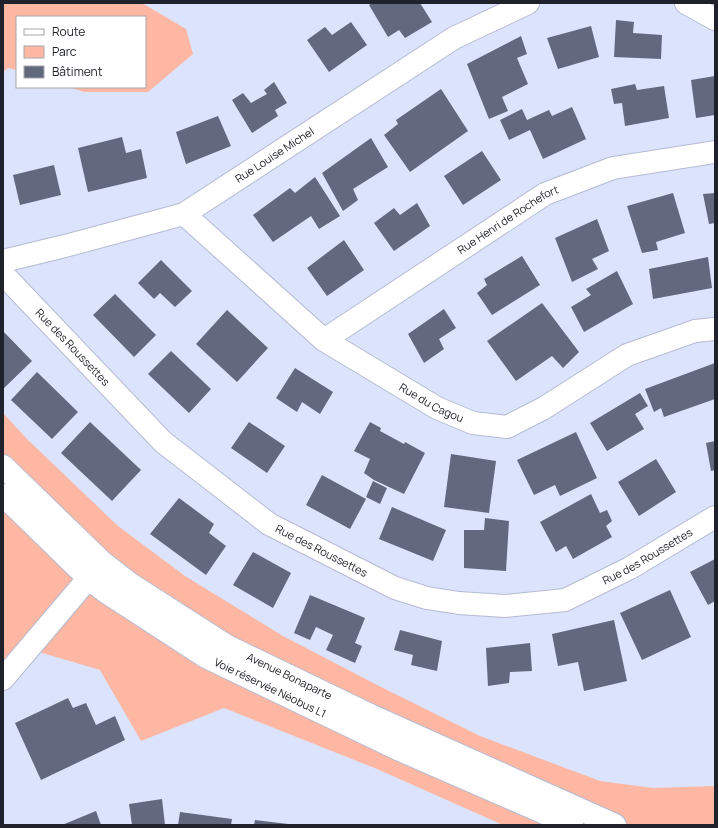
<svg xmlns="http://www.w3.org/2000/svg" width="718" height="828" viewBox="0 0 718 828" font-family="Manrope,sans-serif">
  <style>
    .green { fill: #fdb7a3 }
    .building { fill: #62687d }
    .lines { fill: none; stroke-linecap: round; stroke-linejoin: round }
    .minor-casing { stroke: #b5bbd3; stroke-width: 24 }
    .major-casing { stroke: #b5bbd3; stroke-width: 24 }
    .minor { stroke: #fff; stroke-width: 22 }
    .major { stroke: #fff; stroke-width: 22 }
    .labels { text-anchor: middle; stroke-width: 4; stroke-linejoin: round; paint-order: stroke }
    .street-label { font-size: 11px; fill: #20222b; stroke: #fff }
  </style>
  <rect width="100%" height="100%" fill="#dce3fc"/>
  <!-- green -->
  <path class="green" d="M3,3H142L186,29L193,54L148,92H84L69,87H145V17H17V70L8,68L3,72Z
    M3,413L27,439L118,526L185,576L283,636L379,686L480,736L600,781L653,788L715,786V825H615L370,715L129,583L3,466Z
    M3,495L89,579L572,825H503L377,769L224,708L141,741L100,670L29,649L3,679Z"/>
  <!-- building -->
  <path class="building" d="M372,3H420L432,22L405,38L399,30L388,37L369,5Z
    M616,20L634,22L633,33L662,35L661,59L614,57Z
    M351,22L367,45L329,72L307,40L325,27L332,35Z
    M591,26L599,57L558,69L547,38Z
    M521,36L527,54L517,58L528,84L502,97L508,111L489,119L467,64Z
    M715,76V115L696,118L691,80Z
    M274,82L287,103L275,110L278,116L252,133L232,100L243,93L251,103L267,94L264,90Z
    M635,84L637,90L664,86L669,118L625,126L622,103L614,104L611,89Z
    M441,89L468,131L410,172L384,135L398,124L396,120Z
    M572,107L586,139L543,159L530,130L509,140L500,120L522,109L527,120L549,110L552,116Z
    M218,116L231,146L186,164L176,132Z
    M122,137L126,153L141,149L147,178L88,192L78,148Z
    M371,138L388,167L353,189L358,200L343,211L322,173Z
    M482,151L501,180L463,205L444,176Z
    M54,165L61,195L20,205L13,175Z
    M315,177L340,216L319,229L311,216L273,242L253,215L290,188L295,193Z
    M673,193L685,233L656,242L658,250L642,253L627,206Z
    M715,193V223L709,224L703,194Z
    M417,203L430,226L394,251L374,223L394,208L400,215Z
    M597,219L609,251L592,259L598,269L572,282L555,238Z
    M344,240L364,270L327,296L307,268Z
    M522,256L540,285L492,315L477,293L487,285L484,279Z
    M708,257L712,288L653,299L649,269Z
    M161,260L192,291L175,307L160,293L154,299L138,283Z
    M617,271L633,304L584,332L571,307L591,295L586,289Z
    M115,294L156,335L134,357L93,315Z
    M542,303L579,352L563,368L552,356L516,381L487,341Z
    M444,309L456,328L439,339L444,349L424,363L408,334Z
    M227,310L268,348L237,382L196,344Z
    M3,331L32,361L3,389Z
    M171,351L211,389L189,413L148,374Z
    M715,363V399L664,417L661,408L654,412L645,389Z
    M295,368L333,392L320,414L302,402L297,412L276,398Z
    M37,372L78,412L52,439L11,400Z
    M640,393L648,406L635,414L644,429L607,451L590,423Z
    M90,422L141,470L112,501L61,453Z
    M249,422L285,446L267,473L231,448Z
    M370,422L381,428L380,431L404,444L405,442L425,453L404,494L374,480L364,473L370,459L354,451Z
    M576,432L597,478L560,496L555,485L534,495L517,460Z
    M715,441V470L711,471L706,443Z
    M451,454L496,461L489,513L444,507Z
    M656,459L676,492L639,516L618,482Z
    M322,475L366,499L350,529L306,505Z
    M373,481L387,488L380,504L366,497Z
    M591,494L600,513L607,510L612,521L606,526L612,537L573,559L566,546L556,552L540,522Z
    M179,498L214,524L209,533L226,546L206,575L150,534Z
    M392,507L446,530L433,561L379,539Z
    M485,518L509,521L506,571L464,568V530H484Z
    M253,552L291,573L273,608L233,585Z
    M715,559V601L708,605L690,572Z
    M670,590L691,637L642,660L620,613Z
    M310,595L365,618L355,643L362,646L355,663L326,650L333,635L316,627L310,640L294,633Z
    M614,620L627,681L584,691L578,662L558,666L552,634Z
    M400,630L442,641L437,671L411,665L413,655L394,650Z
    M530,643L532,671L510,672L509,683L488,686L486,648Z
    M68,698L73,708L86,703L96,725L115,716L125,740L41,780L15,723Z
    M162,799L165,825H132L129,804Z
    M96,811L101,825H62Z
    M180,812L232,819L231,825H178Z
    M255,820L288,824V825H254Z"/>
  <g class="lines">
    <!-- minor casing -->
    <g class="minor-casing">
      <g id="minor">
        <path d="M686,3L715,19"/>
        <path id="s1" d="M184,214L324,340L437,408L473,423L507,427L544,408L627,355L695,331L715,329"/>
        <path id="s2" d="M3,261L65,246L184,214L454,38L528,3"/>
        <path id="s3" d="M3,274L163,442L269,524L395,588L427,598L459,603L505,606L565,600L630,568L715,517"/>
        <path id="s4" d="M324,340L545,194L613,168L715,152"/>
        <path id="s5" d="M3,495L89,579L106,592L206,657L400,750L572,825"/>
        <path d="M3,679L98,567"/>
      </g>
    </g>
    <!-- major casing -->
    <g class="major-casing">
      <g id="major">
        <path id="s6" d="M3,466L102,562L129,583L227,646L370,715L615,825"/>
      </g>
    </g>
    <!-- minor -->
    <use href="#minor" class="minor"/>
    <!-- major -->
    <use href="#major" class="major"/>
  </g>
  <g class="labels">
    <!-- street labels -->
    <g class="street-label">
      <text dy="4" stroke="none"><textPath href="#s2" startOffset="295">Rue Louise Michel</textPath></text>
      <text dy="4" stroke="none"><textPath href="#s4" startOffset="220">Rue Henri de Rochefort</textPath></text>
      <text dy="4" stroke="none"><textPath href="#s3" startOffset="101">Rue des Roussettes</textPath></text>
      <text dy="4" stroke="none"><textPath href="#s1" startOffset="313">Rue du Cagou</textPath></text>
      <text dy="4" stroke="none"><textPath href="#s3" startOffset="425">Rue des Roussettes</textPath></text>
      <text dy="4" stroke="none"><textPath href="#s3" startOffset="773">Rue des Roussettes</textPath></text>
      <text dy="4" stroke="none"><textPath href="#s6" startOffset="358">Avenue Bonaparte</textPath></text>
      <text dy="4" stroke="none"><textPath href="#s5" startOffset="332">Voie réservée Néobus L1</textPath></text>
    </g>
  </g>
  <!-- border -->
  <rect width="718" height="828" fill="none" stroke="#20222b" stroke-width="8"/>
  <!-- legend -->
  <rect x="16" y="16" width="130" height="72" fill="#ffffff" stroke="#a6a7aa"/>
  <rect x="24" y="29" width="20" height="6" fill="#ffffff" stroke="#a6a7aa"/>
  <text x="52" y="36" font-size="12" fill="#20222b">Route</text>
  <rect x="24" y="46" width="20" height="12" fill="#fdb7a3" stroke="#a6a7aa"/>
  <text x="52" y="56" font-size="12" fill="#20222b">Parc</text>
  <rect x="24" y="66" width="20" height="12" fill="#62687d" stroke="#a6a7aa"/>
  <text x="52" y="76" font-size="12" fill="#20222b">Bâtiment</text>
</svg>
